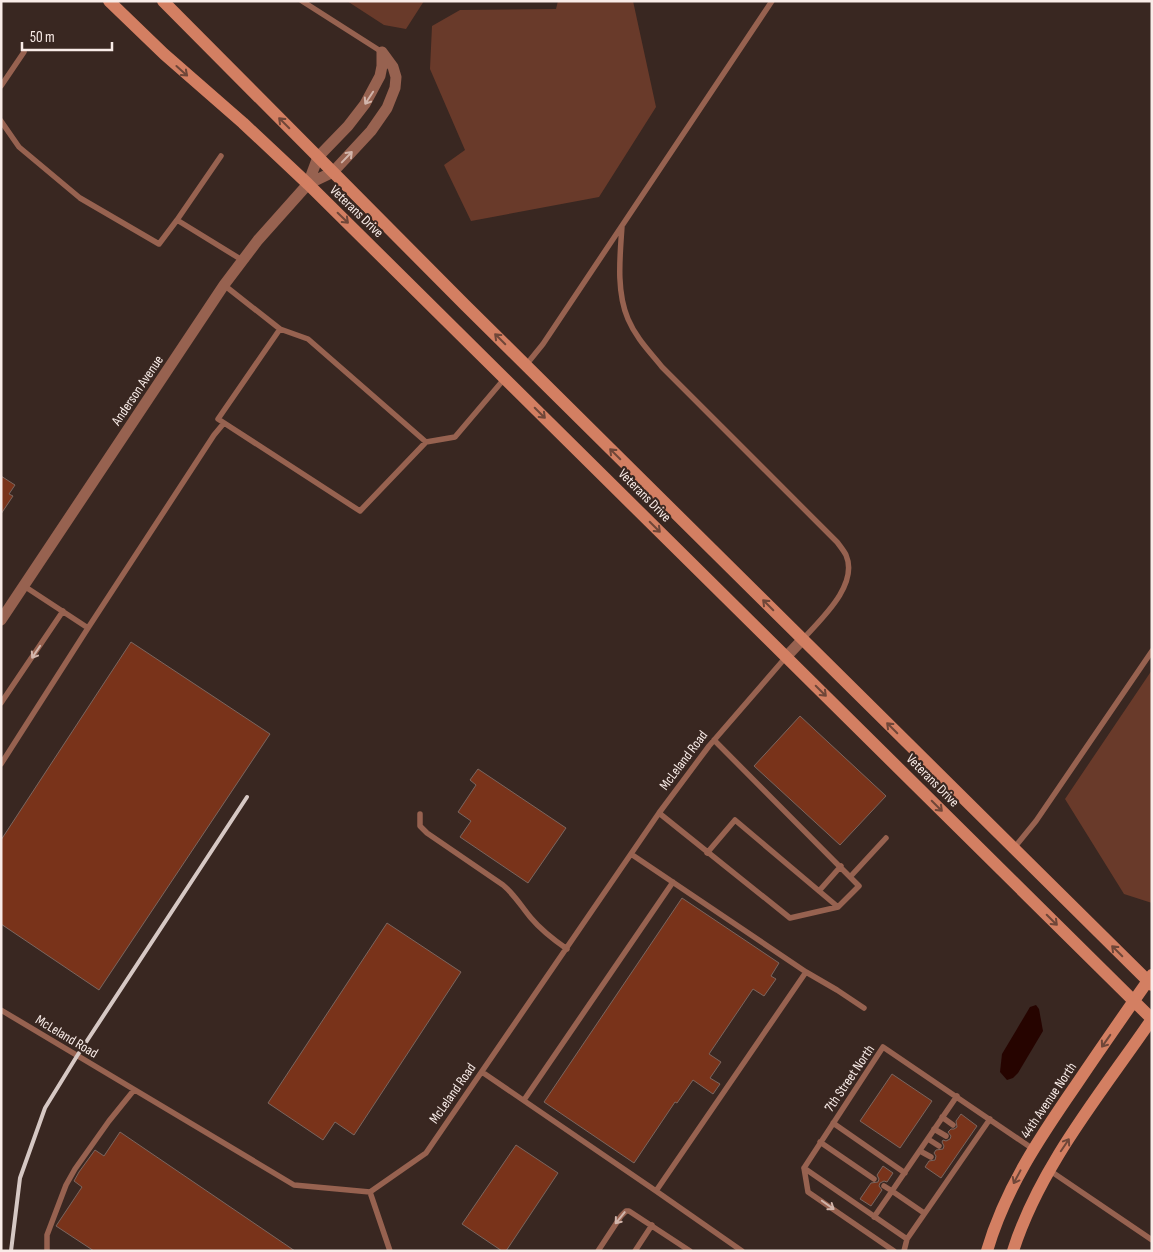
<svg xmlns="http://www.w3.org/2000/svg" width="1153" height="1252" viewBox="0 0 1153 1252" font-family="'Sofia Sans Condensed',sans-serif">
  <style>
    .green { fill: #693a2a }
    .water { fill: #260400 }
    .building { fill: #79331a; stroke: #7b665f }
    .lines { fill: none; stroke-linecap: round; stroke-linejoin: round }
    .service { stroke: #976250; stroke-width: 5.5 }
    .minor { stroke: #976250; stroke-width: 11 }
    .secondary { stroke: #d37f62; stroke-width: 12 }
    .rail { stroke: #d6c8c4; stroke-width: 4 }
    .oneway { stroke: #6f4638 }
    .oneway2 { stroke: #d2b5ab }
    .labels { text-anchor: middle; stroke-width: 4.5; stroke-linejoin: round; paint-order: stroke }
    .street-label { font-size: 14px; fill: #f9ece8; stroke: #392721 }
  </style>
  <rect width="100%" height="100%" fill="#392721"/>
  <!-- green -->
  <path class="green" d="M347,1H424L406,29L384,25Z
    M558,1H633L656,107L599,197L471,221L444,165L465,150L430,69L432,26L460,10L556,9Z
    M1152,670V903L1124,894L1065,799Z"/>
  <!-- water -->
  <path class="water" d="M1036,1005L1039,1009L1043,1031L1018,1073L1013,1078L1007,1080L1000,1072L1002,1054L1030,1007Z"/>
  <!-- building -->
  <path class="building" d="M1,476L15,485L9,494L13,496L1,514Z
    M131,642L270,734L99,990L1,924V840Z
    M800,716L886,796L840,845L754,766Z
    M478,769L566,828L528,883L460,837L471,821L458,812L476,785L470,780Z
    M682,898L779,963L771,976L776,979L764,996L753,989L709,1054L721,1062L710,1078L720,1084L713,1094L693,1080L677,1103L675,1102L634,1163L544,1102Z
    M387,923L461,972L354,1135L335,1122L323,1140L268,1103Z
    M892,1074L932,1101L900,1148L860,1121Z
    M961,1114L977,1126L941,1178L925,1167L929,1161L935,1160L936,1156L934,1153L936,1150L943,1149L944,1146L942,1142L943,1140L946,1141L950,1139L951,1136L948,1132L951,1129H954L957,1127L956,1121Z
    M120,1132L295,1251H94L56,1226L82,1187L74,1181L79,1172L95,1150L104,1156Z
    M516,1145L558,1173L506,1251H502L462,1224Z
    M883,1166L893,1173L887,1182L884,1181L880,1183L879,1186L882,1190L871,1206L860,1199L871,1183L878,1182L879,1179L877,1175Z"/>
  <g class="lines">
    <!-- service -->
    <path class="service" d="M302,1L382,52
      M1,86L24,52
      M1,121L19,147L80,198L159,244L177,220L242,260
      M177,220L221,156
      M622,226C620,256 616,291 628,319C636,338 650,352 662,367L837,542C840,546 844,551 846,555C859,585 821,619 803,639
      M224,285L280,329L218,419L360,511L426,442L455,437L505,378
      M280,329L308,339L426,442
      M526,365L543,344L772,1
      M88,628L214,435L224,423
      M1,703L63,611
      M1,764L88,628L24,586
      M659,813L790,918L838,907L859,886L714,740
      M420,814V826L427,833L503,885C515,895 521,906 531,918C541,930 554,940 567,949
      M1014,848L1036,821L1152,651
      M707,853L735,820L838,907
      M631,854L806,972
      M850,877L886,838
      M819,891L841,866
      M1,1010L294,1185L370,1192L426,1153L659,813L709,746L786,657
      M482,1072L656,1191
      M524,1100L673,882
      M942,1117L953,1125
      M833,1123L905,1173
      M934,1129L946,1136
      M928,1139L939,1146
      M820,1142L874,1179
      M920,1151L931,1157
      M804,1168L808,1192L894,1251
      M1049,1170L1152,1240
      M370,1192L390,1251
      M924,1213L892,1191L957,1096
      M874,1217L892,1191L884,1186
      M907,1239L804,1168L883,1047L1033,1149
      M47,1251V1235L66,1185L75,1169L109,1121L134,1090
      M598,1251L621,1216L626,1211H629L690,1251
      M635,1251L652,1225
      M742,1251L656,1191L806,972L837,990L864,1008
      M904,1251L907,1239L990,1119"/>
    <!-- minor -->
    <path class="minor" d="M308,184L333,172L371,131L387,108L395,88L396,77L393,67L382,52
      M1,620L224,285L258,240L308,184L318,157L348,126L365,104L380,76L382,66V52
      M786,657L802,640"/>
    <!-- secondary -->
    <path class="secondary" d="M109,1L164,54L243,123L308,184L1152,1019
      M163,1L465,305L1152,985
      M987,1251C1005,1189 1040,1137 1076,1085C1101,1048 1126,1012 1152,975
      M1013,1251C1040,1166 1102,1092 1152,1019"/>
    <!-- rail -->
    <path class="rail" d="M11,1251L20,1178L45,1108L77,1056L247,797"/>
  </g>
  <!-- one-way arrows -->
  <defs><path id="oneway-shaft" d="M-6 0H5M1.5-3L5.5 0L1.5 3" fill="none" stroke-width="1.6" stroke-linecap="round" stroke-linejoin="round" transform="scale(1.25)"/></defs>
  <g class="oneway">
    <use href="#oneway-shaft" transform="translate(182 71) rotate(42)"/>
    <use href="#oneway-shaft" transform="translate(284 123) rotate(-135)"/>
    <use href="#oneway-shaft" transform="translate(343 218) rotate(44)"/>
    <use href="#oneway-shaft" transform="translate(500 339) rotate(-135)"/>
    <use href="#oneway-shaft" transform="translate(540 413) rotate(45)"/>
    <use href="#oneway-shaft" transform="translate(615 454) rotate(-135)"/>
    <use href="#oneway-shaft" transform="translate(655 527) rotate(45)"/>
    <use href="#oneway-shaft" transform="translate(768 605) rotate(-135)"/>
    <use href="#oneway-shaft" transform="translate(821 691) rotate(45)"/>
    <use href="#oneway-shaft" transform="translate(892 728) rotate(-135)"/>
    <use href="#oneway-shaft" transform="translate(937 806) rotate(45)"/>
    <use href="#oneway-shaft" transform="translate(1052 920) rotate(45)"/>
    <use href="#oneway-shaft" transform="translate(1117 951) rotate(-135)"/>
    <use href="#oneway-shaft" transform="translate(1106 1041) rotate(125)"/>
    <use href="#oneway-shaft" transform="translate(1065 1145) rotate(-56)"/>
    <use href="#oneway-shaft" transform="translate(1017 1177) rotate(118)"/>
  </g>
  <g class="oneway2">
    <use href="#oneway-shaft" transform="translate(369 98) rotate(123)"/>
    <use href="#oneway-shaft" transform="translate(347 157) rotate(-46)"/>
    <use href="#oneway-shaft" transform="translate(36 652) rotate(124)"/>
    <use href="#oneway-shaft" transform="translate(828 1205) rotate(35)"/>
    <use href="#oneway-shaft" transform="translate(620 1218) rotate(129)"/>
  </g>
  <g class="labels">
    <!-- street labels -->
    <g class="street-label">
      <text transform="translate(357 211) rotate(44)" y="5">Veterans Drive</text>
      <text transform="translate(137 390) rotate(-56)" y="5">Anderson Avenue</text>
      <text transform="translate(645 495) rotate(45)" y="5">Veterans Drive</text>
      <text transform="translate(683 760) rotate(-53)" y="5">McLeland Road</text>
      <text transform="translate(933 780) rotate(45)" y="5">Veterans Drive</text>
      <text transform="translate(67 1036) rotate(31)" y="5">McLeland Road</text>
      <text transform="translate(849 1078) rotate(-56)" y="5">7th Street North</text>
      <text transform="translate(452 1093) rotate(-55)" y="5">McLeland Road</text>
      <text transform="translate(1048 1100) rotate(-56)" y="5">44th Avenue North</text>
    </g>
  </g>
  <!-- border -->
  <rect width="1153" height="1252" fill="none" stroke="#f9ece8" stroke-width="5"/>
  <!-- scale -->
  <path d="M22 42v8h90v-8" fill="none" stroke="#f9ece8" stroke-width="2.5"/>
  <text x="30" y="42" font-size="15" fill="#f9ece8" stroke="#392721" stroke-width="4" paint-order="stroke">50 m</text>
</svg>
